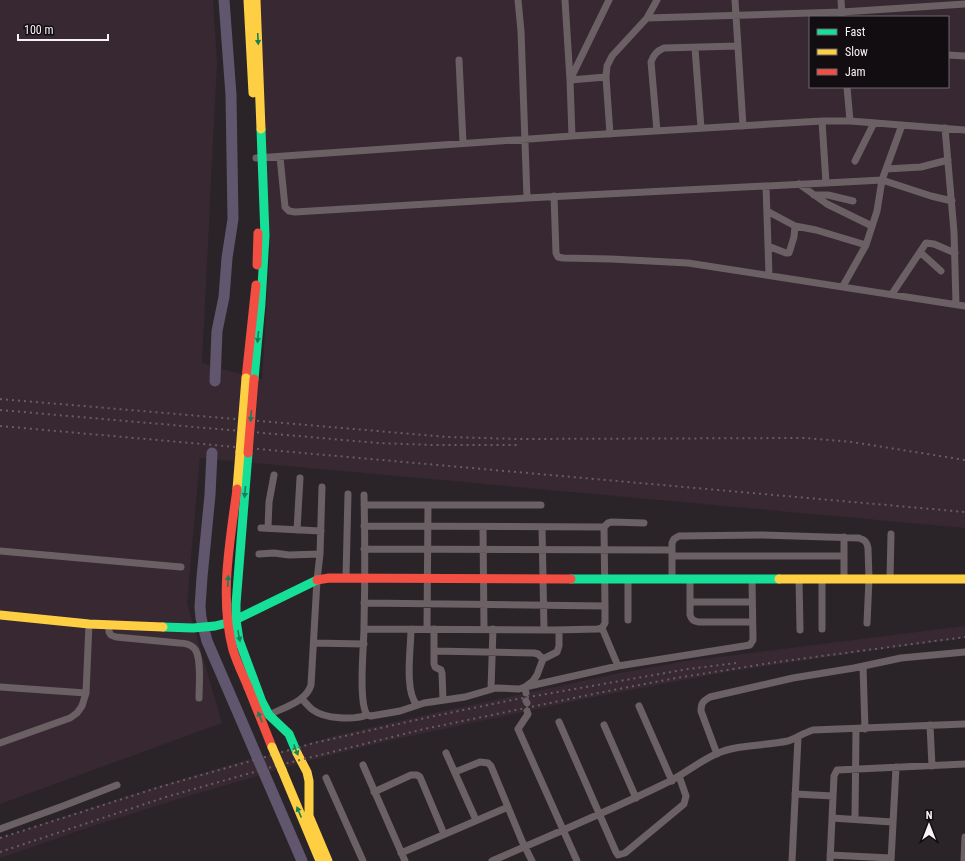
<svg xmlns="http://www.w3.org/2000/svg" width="965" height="861" viewBox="0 0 965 861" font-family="'Roboto Condensed',sans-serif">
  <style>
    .built { fill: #372832; fill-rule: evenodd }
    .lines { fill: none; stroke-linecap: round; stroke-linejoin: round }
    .river { stroke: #60576f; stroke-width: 11 }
    .street { stroke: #6b6064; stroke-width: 7 }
    .fast { stroke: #16e098; stroke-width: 9 }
    .slow { stroke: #ffcf43; stroke-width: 9 }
    .jam { stroke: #f24e42; stroke-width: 9 }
    .rail { stroke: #665f62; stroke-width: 2; stroke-dasharray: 2 4; stroke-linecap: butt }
    .slow-bridge { stroke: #ffcf43; stroke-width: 9 }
    .jam-bridge { stroke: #f24e42; stroke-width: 9 }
    .oneway { fill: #14815b }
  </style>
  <rect width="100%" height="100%" fill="#2a2428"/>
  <!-- built -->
  <path class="built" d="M0,0H213L217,62L202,363L262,380L270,249L258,0H965V528L200,458L187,603L222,723L0,804ZM810,17H948V87H810Z
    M965,626V638L862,652L726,672L589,698L401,738L342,752L269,772L263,757L334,736L434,713L620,673L686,661Z
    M253,758L261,775L185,797L90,827L0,858V838L65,816L159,786Z"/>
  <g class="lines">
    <!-- river -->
    <path class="river" d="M215,381L217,331L224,297L227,258L233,219L231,95L224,0
      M212,453L210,495L202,577L200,607L201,618L207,641L302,861"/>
    <!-- street -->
    <path class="street" d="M518,0L521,31L527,198
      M565,0L570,80L572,136
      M735,0L743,126
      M841,0L842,17
      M647,18L657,0
      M695,48L701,128
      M948,55L965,56
      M459,60L463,143
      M606,77L570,80L609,0
      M847,87L850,121
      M822,121L826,183L882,180L931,196L952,201
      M945,128L954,232L956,304
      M657,131L651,62C654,54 657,51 664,48L737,46
      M610,134L606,77L607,66L612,56L647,18L842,12L965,4
      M280,157L285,207L289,211L295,212L527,198L826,183
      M256,158L572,136L822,121H850L965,130
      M855,161L874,123
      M886,169L921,167L948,160
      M799,184L827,204L872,226
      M766,186L769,275
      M814,195H828L853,201
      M554,196L556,253L558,257L563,258L611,259L688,263L965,306
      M767,211L795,226L816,230L866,245
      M768,246L786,253H789L794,237L795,226
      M920,252L941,271
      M843,286L866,245L877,211L882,180L902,125
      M892,294L926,243L934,244L955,253
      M364,495C365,539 365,583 364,627C364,645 358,701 367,715L371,716L400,711L424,703L465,697L496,688L519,689L525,687L533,681L537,675L543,659L557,652L559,646V630
      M364,505H541
      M483,527L484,629
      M542,527L544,630
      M604,527L608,523L612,522L644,523
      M261,528L321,531
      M268,528L269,502L274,475
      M297,530L300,478
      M364,549L672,550
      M0,551L181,567
      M259,554L274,553L289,555L320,554
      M672,556H844
      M346,577L348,494
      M628,579V620
      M672,579V543L674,539L679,536L761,535L859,538C865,540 867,542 868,548L869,579L867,623
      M690,579V615C692,621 694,621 699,622H752
      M799,579L800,630
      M822,579V629
      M844,579V537
      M890,579L891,534
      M690,602H752
      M364,603L605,606
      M109,624V632L111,635L116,637L179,643C185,643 190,644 194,648C202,656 199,686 199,698
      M602,628L618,666
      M364,629L554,630L598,629L602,628L605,623V606L604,527L364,526
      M411,629C411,648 404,691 417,705
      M427,629L428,505
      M434,629V664L435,667L441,670L442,673L443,700
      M314,643L364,644
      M434,651L534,653L538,654L543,659
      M863,666L865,729
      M0,687L86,693
      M491,689L493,629
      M526,693L525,687L618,666L750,645L753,640L752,579
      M302,699C305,702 309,707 313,710C325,719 354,720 367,715
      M526,701L527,703
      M639,706L672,781
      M527,711L528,714L518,729L577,861
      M269,715C284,707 306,702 311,685L317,580L320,554L322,487
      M559,722L616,852L618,855L625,853L684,804L686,796L679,776
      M604,725L636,798
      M930,725L932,766
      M0,743L70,718L77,713L82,706L86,693L89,624
      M446,753L476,820
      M717,754L701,711C701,703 703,701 710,697L793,678L854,668L901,658L965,652
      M363,765L405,861
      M455,772L480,762L488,763L491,766L522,841L532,861
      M326,778L363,861
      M374,792L411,775H417L420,777L444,834
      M795,794L833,796
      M832,818L892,822
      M855,819L856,729
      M0,829L63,806L117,785
      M401,853L508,807
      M830,855L891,858
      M492,861C549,836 607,812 664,784C682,776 698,762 716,754C738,744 765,746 788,741C797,738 803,733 813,730L965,724
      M792,861L798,738
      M830,861L834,776L837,770L965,764
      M891,861L896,767
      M964,861L965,837"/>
    <!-- fast -->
    <path class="fast" d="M254,379L261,303L265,236L261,129
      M248,453L236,604V620L239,640L262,702L269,715L289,734L297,753
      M571,579H779
      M163,627L193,628L215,626L231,622L317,580"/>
    <!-- slow -->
    <path class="slow" d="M248,0L253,93
      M256,0L261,129
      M237,489L240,452
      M779,579H965
      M0,615L89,624L163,627
      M297,753L307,772L309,781V816L328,861
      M282,770L320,861"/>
    <!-- jam -->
    <path class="jam" d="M257,265L258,233
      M246,378L256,285
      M317,580L329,578L571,579
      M248,687L272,747"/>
    <!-- rail -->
    <path class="rail" d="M0,399L448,437L518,439L804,438L852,442L965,460
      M0,410L378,443L432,445H519
      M0,426L965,512
      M0,838L163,786L314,743L425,718L512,700L688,669L736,663
      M0,852L166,797L272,767L424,729L608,691L676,678L777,662L965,637"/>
    <!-- slow-bridge -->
    <path class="slow-bridge" d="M240,452L246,378
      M272,747L282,770"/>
    <!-- jam-bridge -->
    <path class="jam-bridge" d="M248,453L254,379
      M237,489C230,541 219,598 233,650C237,663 243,675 248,687"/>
  </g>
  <!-- one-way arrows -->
  <defs><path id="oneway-solid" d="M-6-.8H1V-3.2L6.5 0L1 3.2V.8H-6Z"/></defs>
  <g class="oneway">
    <use href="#oneway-solid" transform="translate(258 39) rotate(87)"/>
    <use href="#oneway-solid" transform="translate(258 337) rotate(96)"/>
    <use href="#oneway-solid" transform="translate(251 416) rotate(95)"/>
    <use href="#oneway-solid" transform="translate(245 492) rotate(95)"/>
    <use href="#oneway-solid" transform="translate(228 581) rotate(-87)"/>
    <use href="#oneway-solid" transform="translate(239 636) rotate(79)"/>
    <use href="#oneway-solid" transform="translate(260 717) rotate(-112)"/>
    <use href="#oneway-solid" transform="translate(296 750) rotate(69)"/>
    <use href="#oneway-solid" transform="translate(299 812) rotate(-113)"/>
  </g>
  <!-- legend -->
  <rect x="809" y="16" width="140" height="72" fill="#120d10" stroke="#6e696c"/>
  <rect x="817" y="29" width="20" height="6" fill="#16e098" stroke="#6e696c"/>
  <text x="845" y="36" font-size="12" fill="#f9f2f6">Fast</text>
  <rect x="817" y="49" width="20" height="6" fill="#ffcf43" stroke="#6e696c"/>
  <text x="845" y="56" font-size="12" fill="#f9f2f6">Slow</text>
  <rect x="817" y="69" width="20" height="6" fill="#f24e42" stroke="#6e696c"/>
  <text x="845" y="76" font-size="12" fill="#f9f2f6">Jam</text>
  <!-- north arrow -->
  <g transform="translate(929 825)" stroke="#120d10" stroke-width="3" paint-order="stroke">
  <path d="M0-3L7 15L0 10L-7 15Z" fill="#f9f2f6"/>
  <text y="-6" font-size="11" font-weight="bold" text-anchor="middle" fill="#f9f2f6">N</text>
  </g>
  <!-- scale -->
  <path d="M18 34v6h90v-6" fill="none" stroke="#f9f2f6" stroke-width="2"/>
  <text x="24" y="34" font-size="12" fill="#f9f2f6" stroke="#120d10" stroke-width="3" paint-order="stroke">100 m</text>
</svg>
